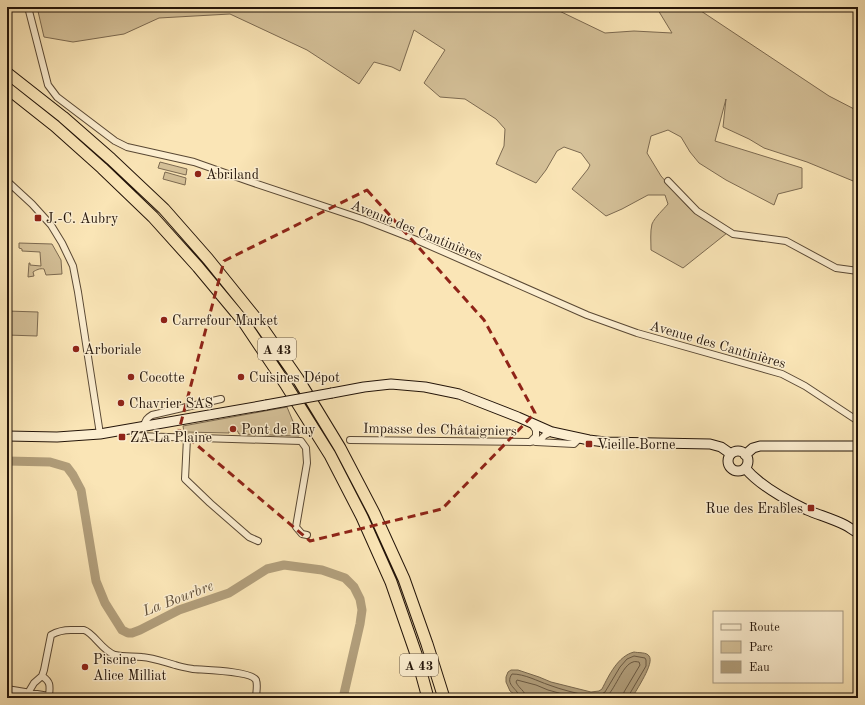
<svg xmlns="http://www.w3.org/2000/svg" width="865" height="705" viewBox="0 0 865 705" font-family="'Old Standard TT',serif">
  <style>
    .green { fill: #d5c199; stroke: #7c6a51 }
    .water { fill: #b19e7b; stroke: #78674d }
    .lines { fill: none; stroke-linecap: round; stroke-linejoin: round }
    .shore { stroke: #6a5942; stroke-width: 1 }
    .river { stroke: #b19e7b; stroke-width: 9 }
    .street-casing { stroke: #594834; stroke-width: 8 }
    .secondary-casing { stroke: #231409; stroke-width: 11 }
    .highway-casing { stroke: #231409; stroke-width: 13 }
    .street { stroke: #fceed0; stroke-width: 6 }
    .secondary { stroke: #fceed0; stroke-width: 9 }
    .highway { stroke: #fae5b6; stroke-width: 11 }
    .secondary-bridge-casing { stroke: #231409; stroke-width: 11; stroke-linecap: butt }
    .secondary-bridge { stroke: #fceed0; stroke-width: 9 }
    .marked { fill: none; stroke: #8f2418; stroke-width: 3; stroke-dasharray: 8 5; stroke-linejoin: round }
    .poi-dot { fill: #8f2418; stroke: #fceed0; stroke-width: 1.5 }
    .labels { text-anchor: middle; stroke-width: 3; stroke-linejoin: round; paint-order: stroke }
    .shield { fill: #fceed0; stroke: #645545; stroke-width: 1 }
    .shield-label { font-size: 13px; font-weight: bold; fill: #231409 }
    .poi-label { font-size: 14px; fill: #231409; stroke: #fceed0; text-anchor: start }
    .street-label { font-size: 14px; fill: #231409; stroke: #fceed0 }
    .water-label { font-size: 15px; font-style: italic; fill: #63523c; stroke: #fceed0 }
  </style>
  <rect width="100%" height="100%" fill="#fae5b6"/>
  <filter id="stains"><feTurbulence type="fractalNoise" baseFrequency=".005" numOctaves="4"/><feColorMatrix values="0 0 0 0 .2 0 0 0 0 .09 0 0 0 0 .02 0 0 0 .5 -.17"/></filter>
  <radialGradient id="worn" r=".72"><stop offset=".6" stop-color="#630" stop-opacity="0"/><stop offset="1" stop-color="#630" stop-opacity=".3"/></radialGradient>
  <!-- green -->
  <path class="green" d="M37,7H551L605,33L634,31L672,33L658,10V7H695L829,96L858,111V183L807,162L764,148L749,139L723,127L726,99L715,141L802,168V188L778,194L774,205L726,180L699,163L690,152L681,137L668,130L651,136L647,153L661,176L688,207L727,233L683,268L651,250C651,243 650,231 652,224C655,217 663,210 668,204L665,195H648L622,209L606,216L572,189L588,169L590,165L581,153L564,147L557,151L546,170L536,183L496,164L504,146L505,129L496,119L465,99L440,97L424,83L445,50L414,30L400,71L392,67L374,62L359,84L307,50L230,14L159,18L124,34L73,42L44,37Z
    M160,162L187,169L186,175L158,168Z
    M165,172L186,178L185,185L163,179Z
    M19,243L52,244L61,260L62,274L46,275L44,269C40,268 36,270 33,272L34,276L28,277L29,263H30V265L41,266L40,252L22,251V249L19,248Z
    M7,311L38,312L37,336L7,335Z
    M287,407L299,436L239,434L235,426L230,427L229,433L184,432L183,426Z"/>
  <!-- water -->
  <path class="water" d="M634,652C638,653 647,652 649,656C655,663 636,690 632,698H519L510,691L506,682V677L508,672L511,670H518L539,677L551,682L591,692L599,691L602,689C609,675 618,656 634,652Z"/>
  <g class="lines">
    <!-- shore -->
    <path class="shore" d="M520,698C519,689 504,685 512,674C525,674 537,681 549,685C562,690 576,693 589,696L600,695L605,692L620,667L627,659L634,656L645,658L646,660V666L629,695L628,698
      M526,698C525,690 519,689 516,682L517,680L536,685L548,690L577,698
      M605,698C615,691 622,665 633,662C634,661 638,662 639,662L640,665L624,692L623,698"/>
    <!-- river -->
    <path class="river" d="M7,461L50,462L67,467L73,475L81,490L96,581L105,603L122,630L128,633H132L140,630L179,610L229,593L267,569L284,565L322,570L345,578L354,587L360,599L362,610L360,624L343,698"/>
    <!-- street casing -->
    <g class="street-casing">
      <path id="street" d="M28,7L48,85L57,97L115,141L127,147L194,162L248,181L365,220L419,241L587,315L637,333L782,374L805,386L858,421
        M7,181L32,204L51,225L62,243L73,266L78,292L100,434
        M668,181L697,211L733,234L786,241L836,268L858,271
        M144,427C145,420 147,418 152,415L221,399
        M130,429L136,436L301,441L306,448L307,463L296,527L302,534L307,535
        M187,438L185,479L210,503L249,537L258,541
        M350,440L530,442L540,440L545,435L552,432
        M530,442L536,436V430L532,424
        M536,442L574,444L580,438
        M42,676C51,682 50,686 49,696
        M7,689L49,696L54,698
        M28,693L34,683L42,676L44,670L51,635C58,631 63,630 71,630C75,630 80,630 84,630C94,633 102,651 115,655C124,657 133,656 142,657C154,658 164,662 175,665C181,667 187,668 193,669C204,670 251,671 256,680C258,685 256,693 256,698"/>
    </g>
    <!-- secondary casing -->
    <g class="secondary-casing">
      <path id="secondary" d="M332,393L364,387L391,384L425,387L459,394L518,417L552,432L589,440L605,442L710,444L721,447L731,454
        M7,436L57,437L100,434L266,405
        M728 461a10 10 0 1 1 20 0a10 10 0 1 1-20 0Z
        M745,455L753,448L760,446H858
        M745,468C760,486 786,500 807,510C819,515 833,519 845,525C849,527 854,531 858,533"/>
    </g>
    <!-- highway casing -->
    <g class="highway-casing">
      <path id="highway" d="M7,73L63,117L111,159L164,209L208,259L254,316L298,379L340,448L374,513L404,579L427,644L444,698
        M7,88L55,126L102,168L153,217L198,267L243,321L286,385L330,455L362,517L391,582L416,654L428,698"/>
    </g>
    <!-- street -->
    <use href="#street" class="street"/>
    <!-- secondary -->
    <use href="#secondary" class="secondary"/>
    <!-- highway -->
    <use href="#highway" class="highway"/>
    <!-- secondary-bridge casing -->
    <g class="secondary-bridge-casing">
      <path id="secondary-bridge" d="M266,405L332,393"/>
    </g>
    <!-- secondary-bridge -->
    <use href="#secondary-bridge" class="secondary-bridge"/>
  </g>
  <!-- marked area -->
  <path class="marked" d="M367,190L484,320L535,413L442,509L310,541L179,430L224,261Z"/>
  <!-- markers -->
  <g class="poi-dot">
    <circle cx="198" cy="174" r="4"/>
    <rect x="34" y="214" width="8" height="8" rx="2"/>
    <circle cx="164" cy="320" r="4"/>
    <circle cx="76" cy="349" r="4"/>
    <circle cx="131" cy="377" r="4"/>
    <circle cx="241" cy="377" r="4"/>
    <circle cx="121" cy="403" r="4"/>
    <circle cx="233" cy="429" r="4"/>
    <rect x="118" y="433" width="8" height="8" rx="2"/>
    <rect x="585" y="440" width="8" height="8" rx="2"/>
    <rect x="807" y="504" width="8" height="8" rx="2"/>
    <circle cx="85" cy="667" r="4"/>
  </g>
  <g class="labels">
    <!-- shield labels -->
    <g class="shield">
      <rect x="258" y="338" width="38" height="22" rx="3"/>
      <rect x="400" y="654" width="38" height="22" rx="3"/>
    </g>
    <g class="shield-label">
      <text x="277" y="354">A 43</text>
      <text x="419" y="670">A 43</text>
    </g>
    <!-- poi labels -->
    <g class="poi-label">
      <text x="206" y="179">Abriland</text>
      <text x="46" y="223">J.-C. Aubry</text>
      <text x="172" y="325">Carrefour Market</text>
      <text x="84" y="354">Arboriale</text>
      <text x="139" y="382">Cocotte</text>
      <text x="249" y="382">Cuisines Dépot</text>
      <text x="129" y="408">Chavrier SAS</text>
      <text x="241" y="434">Pont de Ruy</text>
      <text x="130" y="442">ZA La Plaine</text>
      <text x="597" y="449">Vieille Borne</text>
      <text x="803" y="513" text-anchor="end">Rue des Erables</text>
      <text x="93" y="664">Piscine<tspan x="93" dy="16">Alice Milliat</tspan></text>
    </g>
    <!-- street labels -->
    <g class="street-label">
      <text transform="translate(417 230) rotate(22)" y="5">Avenue des Cantinières</text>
      <text transform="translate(718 344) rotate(16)" y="5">Avenue des Cantinières</text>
      <text transform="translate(440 429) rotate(1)" y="5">Impasse des Châtaigniers</text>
    </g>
    <!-- water labels -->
    <g class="water-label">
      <text transform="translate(178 598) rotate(-21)" y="5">La Bourbre</text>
    </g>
  </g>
  <!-- margin -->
  <rect width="865" height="705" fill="none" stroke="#fae5b6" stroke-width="24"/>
  <rect x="8" y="8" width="849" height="689" fill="none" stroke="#231409" stroke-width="2"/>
  <rect x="12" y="12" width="841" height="681" fill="none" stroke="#231409"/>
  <!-- legend -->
  <rect x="713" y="611" width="130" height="72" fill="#fceed0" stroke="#a59780"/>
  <rect x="721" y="624" width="20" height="6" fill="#fceed0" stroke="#a59780"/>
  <text x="749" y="631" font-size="12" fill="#231409">Route</text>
  <rect x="721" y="641" width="20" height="12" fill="#d5c199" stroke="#a59780"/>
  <text x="749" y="651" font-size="12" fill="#231409">Parc</text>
  <rect x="721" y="661" width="20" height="12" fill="#b19e7b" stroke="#a59780"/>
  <text x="749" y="671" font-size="12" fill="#231409">Eau</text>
  <rect width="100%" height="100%" filter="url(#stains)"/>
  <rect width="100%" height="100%" fill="url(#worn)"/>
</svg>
